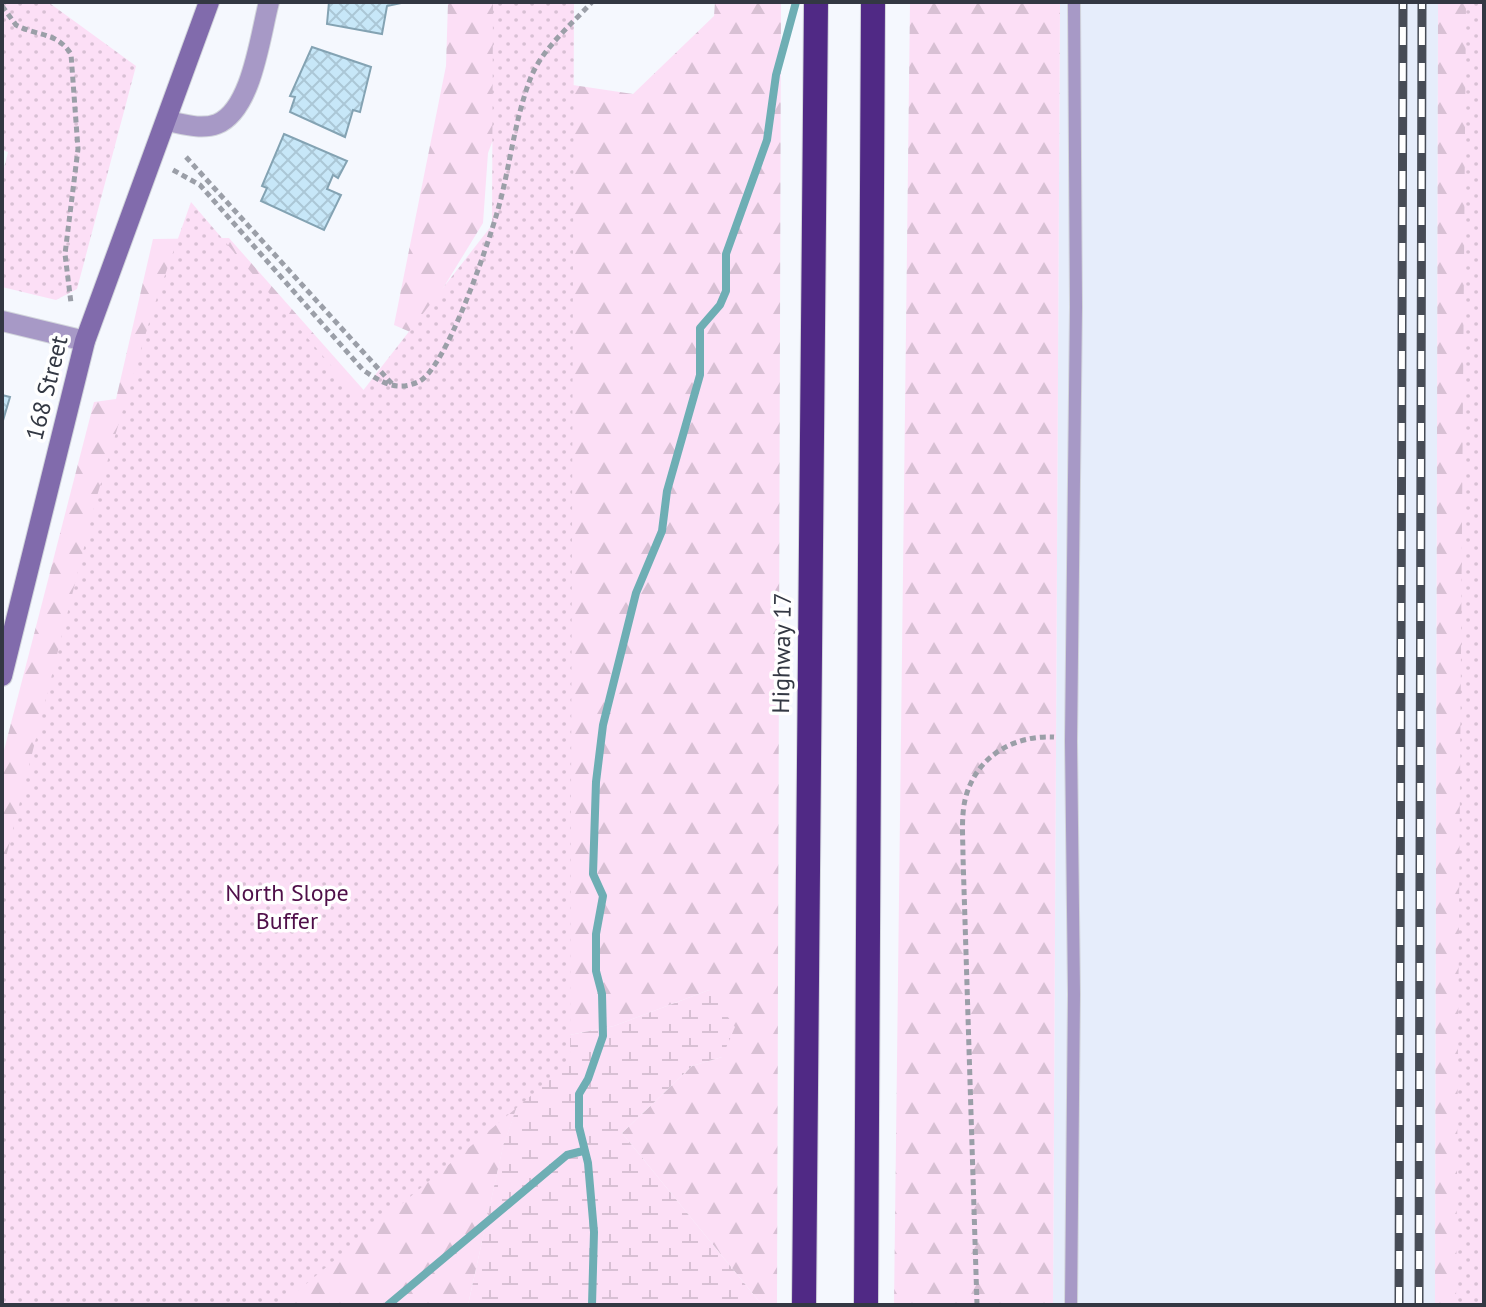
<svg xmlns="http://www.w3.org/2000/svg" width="1486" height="1307" viewBox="0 0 1486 1307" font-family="'PT Sans',sans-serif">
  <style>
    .built { fill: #e6edfb }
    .forest { fill: url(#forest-firs) }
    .wetland { fill: url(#wetland-marsh) }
    .park { fill: url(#park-dots) }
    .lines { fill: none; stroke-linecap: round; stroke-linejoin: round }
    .stream { stroke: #6eaeb4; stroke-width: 8 }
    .building { fill: url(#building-cross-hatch); stroke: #84a3b3; stroke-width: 2 }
    .lane-casing { stroke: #d2d5dc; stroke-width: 14 }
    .street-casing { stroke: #d2d5dc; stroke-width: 22 }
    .secondary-casing { stroke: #d2d5dc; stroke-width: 22 }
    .highway-casing { stroke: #d2d5dc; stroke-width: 26 }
    .path { stroke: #9b9fa8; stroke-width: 5; stroke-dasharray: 6 4; stroke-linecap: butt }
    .lane { stroke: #a799c6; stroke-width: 12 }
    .street { stroke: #a799c6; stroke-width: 20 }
    .secondary { stroke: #816bac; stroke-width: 20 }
    .highway { stroke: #502985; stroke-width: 24 }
    .rail-casing { stroke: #474c56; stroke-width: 9 }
    .rail { stroke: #fff; stroke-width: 6; stroke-dasharray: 18; stroke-linecap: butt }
    .labels { text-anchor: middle; stroke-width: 7; stroke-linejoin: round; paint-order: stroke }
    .street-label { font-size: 24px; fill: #333843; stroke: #fff }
    .park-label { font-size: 24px; fill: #4f0f49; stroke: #fff }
  </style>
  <defs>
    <pattern id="forest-firs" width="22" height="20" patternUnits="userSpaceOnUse" patternTransform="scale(2)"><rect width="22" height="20" fill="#fcdff6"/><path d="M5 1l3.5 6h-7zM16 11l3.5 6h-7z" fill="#d8c0d4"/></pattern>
    <pattern id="wetland-marsh" width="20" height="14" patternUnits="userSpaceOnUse" patternTransform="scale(2)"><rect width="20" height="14" fill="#fcdff6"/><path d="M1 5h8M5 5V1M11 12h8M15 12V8" fill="none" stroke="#d8c0d4"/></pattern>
    <pattern id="park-dots" width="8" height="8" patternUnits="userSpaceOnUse" patternTransform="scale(2)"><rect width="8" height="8" fill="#fcdff6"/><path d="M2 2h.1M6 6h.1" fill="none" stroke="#d8c0d4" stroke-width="1.8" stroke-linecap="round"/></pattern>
    <pattern id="building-cross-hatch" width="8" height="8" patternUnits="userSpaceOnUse" patternTransform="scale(2)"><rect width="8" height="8" fill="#c7e7f8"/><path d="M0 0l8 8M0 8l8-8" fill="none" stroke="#abc7d6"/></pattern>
  </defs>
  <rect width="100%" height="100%" fill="#f5f8fe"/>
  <!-- built -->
  <path class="built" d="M1060,2H1438L1435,1305H1053Z"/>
  <!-- forest -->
  <path class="forest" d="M448,2H548L535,28L488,153L483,223L415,334L394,325L446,66Z
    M715,2H781L777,1305H762L622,1133L692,1066L722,1057L709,990L614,1026L540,1041L503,1147L468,1305H2V758L94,402L116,399L153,239L229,238L399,430L566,84L633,94L714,16Z
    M910,2H1060L1053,1305H894Z
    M1438,2H1484V1305H1435Z"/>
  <!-- wetland -->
  <path class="wetland" d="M709,990L735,1027L722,1057L692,1066L622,1133L762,1305H468L503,1146L540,1041L614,1026Z"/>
  <!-- park -->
  <path class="park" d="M2,2H48L136,66L77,289L56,300L2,287V176L8,152L2,150Z
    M493,2H574L570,1063L281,1305H2V873L97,496L154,306L191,202L358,397L492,225Z
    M1466,2H1484V1305H1456Z"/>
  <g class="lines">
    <!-- stream -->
    <path class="stream" d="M388,1305L567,1155L583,1151
      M592,1305L594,1232L588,1163L579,1127V1094L588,1079L603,1036L602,994L596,971V934L603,896L593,874L596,782L603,725L636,593L662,531L667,491L700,375V328L720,305L726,291V254L767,140L776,75L796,2"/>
  </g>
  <!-- building -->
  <path class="building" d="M329,2H406L387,6L382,34L327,24Z
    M312,47L371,67L360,112L353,110L345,137L290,112L295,97L290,96Z
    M284,134L347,161L338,178L333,175L327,189L341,195L324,230L261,201L267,188L262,186Z
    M2,395L10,397L2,424Z"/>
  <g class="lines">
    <!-- lane casing -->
    <g class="lane-casing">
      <path id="lane" d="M1071,1305L1074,994L1071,741L1076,307L1074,2"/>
    </g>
    <!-- street casing -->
    <g class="street-casing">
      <path id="street" d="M167,121C183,124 201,130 217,124C252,110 260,36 269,2
        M2,321L85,341"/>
    </g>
    <!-- secondary casing -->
    <g class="secondary-casing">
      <path id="secondary" d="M2,676L85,341L209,2"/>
    </g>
    <!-- highway casing -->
    <g class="highway-casing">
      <path id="highway" d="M804,1305L816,2
        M866,1305L873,2"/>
    </g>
    <!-- path -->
    <path class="path" d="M2,6L16,25C38,37 56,31 71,54L78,149L65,254L71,303
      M186,157L394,386
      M173,170L200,185L363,370C381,382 396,392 418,382C446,370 488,244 497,213C510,169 514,120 531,77C543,48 571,25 592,2
      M977,1305L963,857C963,839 961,818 965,800C975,757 1013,735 1054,737"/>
    <!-- lane -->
    <use href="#lane" class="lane"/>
    <!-- street -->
    <use href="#street" class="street"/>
    <!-- secondary -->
    <use href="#secondary" class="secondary"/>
    <!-- highway -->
    <use href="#highway" class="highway"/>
    <!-- rail casing -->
    <g class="rail-casing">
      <path id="rail" d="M1399,1305L1403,2
        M1419,1305L1422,2"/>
    </g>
    <!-- rail -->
    <use href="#rail" class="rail"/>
  </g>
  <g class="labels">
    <!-- street labels -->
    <g class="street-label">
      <text transform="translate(47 388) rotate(-76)" y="8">168 Street</text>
      <text transform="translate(782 653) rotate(-89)" y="8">Highway 17</text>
    </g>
    <!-- park labels -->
    <g class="park-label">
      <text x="287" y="901">North Slope<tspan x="287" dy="28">Buffer</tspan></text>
    </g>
  </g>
  <!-- border -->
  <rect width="1486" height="1307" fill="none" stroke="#333843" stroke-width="8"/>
</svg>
